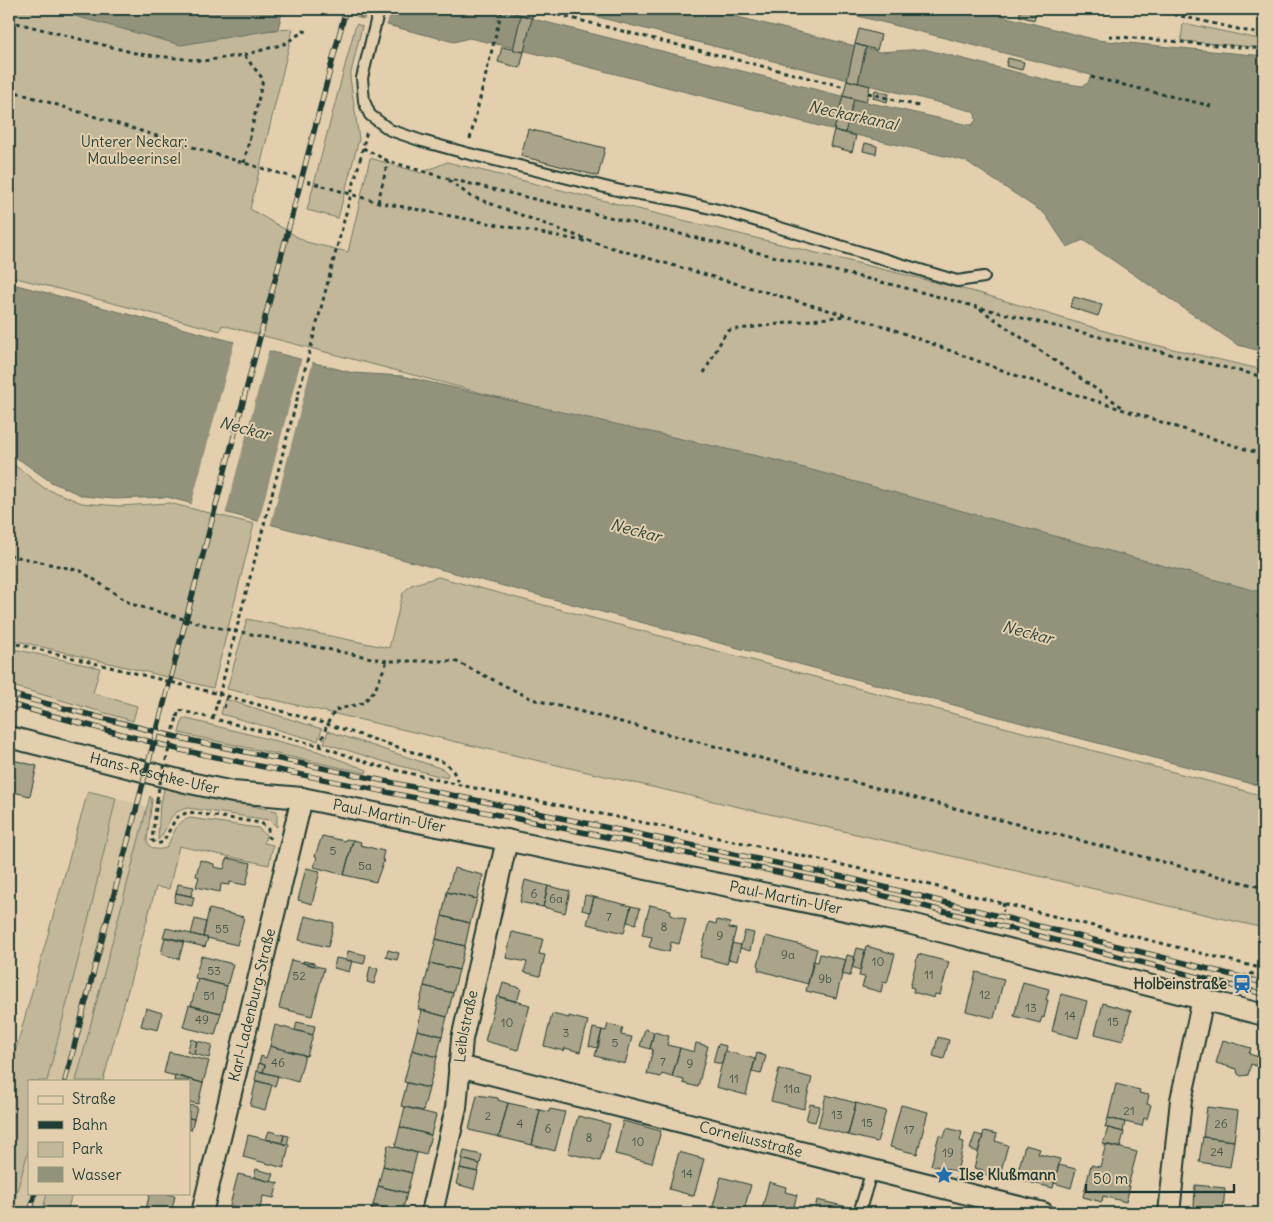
<svg xmlns="http://www.w3.org/2000/svg" width="1273" height="1222" viewBox="0 0 1273 1222" font-family="Delius,sans-serif">
  <style>
    .built { fill: #d2c2a2 }
    .green { fill: #c3b79a; stroke: #717a67 }
    .water { fill: #93937c; stroke: #65715f }
    .pier { fill: #e3cfad }
    .building { fill: #aaa48a; stroke: #1f3d34 }
    .lines { fill: none; stroke-linecap: round; stroke-linejoin: round }
    .service-casing { stroke: #1f3d34; stroke-width: 14 }
    .minor-casing { stroke: #1f3d34; stroke-width: 24 }
    .path { stroke: #1f3d34; stroke-width: 3; stroke-dasharray: 4 4; stroke-linecap: butt }
    .service { stroke: #e3cfad; stroke-width: 10 }
    .minor { stroke: #e3cfad; stroke-width: 20 }
    .rail-casing { stroke: #1f3d34; stroke-width: 5.5 }
    .rail { stroke: #e3cfad; stroke-width: 4; stroke-dasharray: 11; stroke-linecap: butt }
    .path-bridge { stroke: #1f3d34; stroke-width: 3; stroke-dasharray: 4 4; stroke-linecap: butt }
    .labels { text-anchor: middle; stroke-width: 4; stroke-linejoin: round; paint-order: stroke }
    .number-label { font-size: 12px; fill: #42574a }
    .park-label { font-size: 15px; fill: #274339; stroke: #e3cfad }
    .street-label { font-size: 15px; fill: #1f3d34; stroke: #e3cfad }
    .poi-label { font-size: 15px; font-weight: bold; fill: #1f3d34; stroke: #e3cfad; text-anchor: end }
    .water-label { font-size: 16px; font-style: italic; fill: #2b463b; stroke: #e3cfad }
  </style>
  <rect width="100%" height="100%" fill="#e3cfad"/>
  <filter id="ink" filterUnits="userSpaceOnUse"><feTurbulence type="fractalNoise" baseFrequency=".02" numOctaves="2"/><feDisplacementMap in="SourceGraphic" scale="10" xChannelSelector="R" yChannelSelector="G"/><feConvolveMatrix kernelMatrix="1 2 1 2 8 2 1 2 1" color-interpolation-filters="sRGB"/></filter>
  <g filter="url(#ink)">
    <!-- built -->
    <path class="built" d="M116,798L148,807L76,1081H47L89,917Z
      M29,1148V1193H47L42,1213H11Z"/>
    <!-- green -->
    <path class="green" d="M9,9H91L198,35L293,29L250,209L306,242L348,252L370,158L421,173L447,162L979,293L1138,341L1264,370V601L765,467L222,325L220,331L9,276Z
      M1183,23L1264,40V48L1181,41Z
      M356,24L362,26L350,77L359,139L338,218L307,210Z
      M9,463L13,464L44,488L82,503L120,506L169,503L254,524L213,688L9,639Z
      M438,577L1264,796V928L227,689L247,619L389,648L403,593L411,585Z
      M9,648L100,668L93,693L137,706L133,721L9,685Z
      M225,699L322,729L318,741L221,714Z
      M183,718L317,751L367,770L366,773L179,733Z
      M328,731L443,769L448,774L447,778L385,762L324,743Z
      M164,788L277,811V827L269,820L188,808C165,813 171,826 158,840L160,800H162Z
      M88,791L116,798L89,917L47,1081H29V1148L11,1213H9V1074Z
      M150,796L152,800L147,840C149,849 156,851 166,848C174,836 174,822 190,818L258,828L266,835L264,843L273,845L269,865L179,846L169,889L156,887L103,1081H76Z
      M47,1193H72L67,1213H42Z"/>
    <!-- water -->
    <path class="water" d="M49,9H283L278,29L181,45Z
      M324,9H493L866,102L969,125H972L976,120L975,114L972,111L566,9H705L880,52L924,49L1055,82L1082,86L1088,83L1091,75L830,9H975L1097,40L1264,56V352L1238,345L1083,240L1067,247L1045,214L966,161L839,131L514,48L469,38L454,42Z
      M9,283L353,373L402,376L775,460L1264,593V787L167,497L114,499L83,496L51,482L20,460L9,457Z"/>
    <!-- pier -->
    <path class="pier" d="M322,9H359L356,20L323,11Z
      M367,9H391L386,27L364,22Z
      M235,340L269,349L225,515L191,506Z
      M302,357L313,360L270,527L258,524Z"/>
    <!-- building -->
    <path class="building" d="M512,9H535L532,18L511,12Z
      M1021,9L1036,12L1034,20L1019,16Z
      M521,15L532,18L524,52L513,50Z
      M859,29L881,35L877,50L855,44Z
      M855,44L866,47L858,83L847,80Z
      M502,47L524,52L520,68L498,62Z
      M1008,58L1024,62L1022,70L1006,66Z
      M847,80L870,86L866,102L843,96Z
      M875,90L889,94L887,102L873,98Z
      M843,96L854,99L845,133L834,130Z
      M528,129L605,148L598,176L521,156Z
      M834,130L856,136L852,152L830,146Z
      M865,143L877,146L876,154L863,151Z
      M1074,297L1102,305L1098,316L1070,307Z
      M9,759L37,766L30,796L9,791Z
      M322,836L345,841L346,839L353,840L344,875L314,867L317,857L315,856Z
      M353,840L361,842L360,845L384,851L382,860H384L376,882L344,875Z
      M227,858L251,863L246,885L230,882L229,885L221,884L220,892L196,887L199,877L196,876L200,860L214,864V867L224,869Z
      M306,868L320,871L312,904L298,900Z
      M454,868L483,875L477,899L447,892Z
      M525,880L548,886L543,907L520,902Z
      M178,884L194,887L191,896L176,893Z
      M548,886L570,891L565,913L543,907Z
      M447,892L477,899L470,923L442,916Z
      M176,893L194,897L192,906L174,902Z
      M585,895L594,897L590,912L582,910Z
      M594,897L631,906L624,933L587,924Z
      M650,905L671,910L670,915L686,919L679,944L671,942L669,952L649,947L652,937L642,935Z
      M631,906L640,908L636,924L627,922Z
      M209,909L244,917L237,945L203,937Z
      M305,916L334,923L328,947L299,940Z
      M442,916L470,923L465,946L436,939Z
      M195,919L206,922L203,937L191,934Z
      M717,920L730,923L729,928L736,929L727,964L700,957L709,922L716,924Z
      M166,928L208,938L205,947L163,937Z
      M745,931L754,933L750,951L740,948Z
      M512,932L543,939L539,954L545,955L540,976L524,972L527,962L506,958Z
      M766,936L817,949L808,984L758,970L759,966L758,965Z
      M165,937L184,941L179,959L161,954Z
      M436,939L465,946L459,970L430,963Z
      M732,943L741,945L737,961L728,959Z
      M866,946L895,954L887,983L883,982L881,992L862,987L865,977L859,976Z
      M857,948L865,950L860,970L852,967Z
      M388,950L399,953L397,960L386,957Z
      M348,951L366,955L364,964L346,960Z
      M820,954L846,960L836,998L806,991L813,961L818,962Z
      M918,954L949,962L940,995L935,994L934,998L913,992L914,988L910,987Z
      M847,955L855,957L850,976L842,974Z
      M201,956L233,964L227,986L195,978Z
      M336,958L352,961L349,972L334,968Z
      M291,960L324,968L312,1016L279,1008Z
      M303,961L314,963V966L303,963Z
      M430,963L459,970L453,993L424,986Z
      M370,967L378,969L374,984L367,982Z
      M976,972L1004,979L994,1018L966,1011Z
      M198,979L227,986L221,1013L191,1006Z
      M1023,982L1049,989L1046,1000H1048L1044,1018L1042,1017L1040,1023L1014,1016Z
      M503,983L521,988L517,1002L499,997Z
      M424,986L453,993L447,1017L418,1009Z
      M1061,994L1087,1001L1078,1038L1052,1031Z
      M497,996L530,1005L518,1050L485,1041Z
      M1103,1003L1131,1011L1123,1041L1095,1034Z
      M189,1005L221,1013L215,1035L183,1027Z
      M146,1008L162,1013L158,1030L141,1026Z
      M422,1010L447,1017L442,1036L417,1030Z
      M552,1014L569,1018V1016L588,1021L580,1052L565,1048L564,1051L544,1046Z
      M297,1022L315,1026L313,1035L295,1030Z
      M608,1024L623,1028L621,1035L632,1037L625,1064L595,1056L602,1030L606,1031Z
      M275,1025L313,1035L307,1056L270,1046Z
      M593,1028L602,1030L598,1048L589,1046Z
      M645,1029L654,1032L650,1049L640,1046Z
      M417,1030L442,1036L437,1057L412,1050Z
      M654,1032L669,1036L667,1045L680,1048L672,1077L662,1074L661,1077L647,1074L653,1049H650Z
      M938,1037L949,1040L944,1059L933,1056Z
      M191,1039L197,1041L194,1054L187,1052Z
      M1223,1040L1251,1048L1249,1054L1259,1057L1256,1066L1251,1064L1248,1075L1241,1076L1238,1074L1237,1069L1216,1063Z
      M197,1041L212,1045L209,1058L194,1054Z
      M696,1043L708,1046L698,1087L683,1083L684,1080L672,1077L680,1048L694,1052Z
      M718,1044L726,1046L722,1064L713,1062Z
      M270,1046L305,1055L298,1082L263,1072L265,1065L259,1063L261,1056L266,1058Z
      M412,1050L437,1057L429,1088L404,1082Z
      M725,1051L755,1059L746,1095L716,1087Z
      M169,1052L209,1061L203,1083L164,1073Z
      M757,1053L766,1056L761,1074L752,1072Z
      M259,1063L265,1065L263,1072L257,1071Z
      M779,1069L812,1078L804,1109L771,1101Z
      M257,1071L278,1076L275,1086L255,1080Z
      M175,1075L203,1083L198,1104L189,1102V1081H174Z
      M256,1081L272,1085L265,1110L250,1106Z
      M407,1083L429,1088L423,1111L401,1106Z
      M1116,1084L1140,1090L1139,1093L1149,1095L1147,1104L1151,1105L1147,1119L1144,1118L1142,1126L1108,1118Z
      M477,1095L498,1098V1100L508,1103L499,1137L469,1130Z
      M826,1095L856,1103L848,1135L818,1127Z
      M508,1103L540,1110L532,1145L499,1137Z
      M856,1103L886,1111L877,1142L848,1135Z
      M810,1104L820,1106L815,1122L806,1120Z
      M189,1105L197,1107L194,1119L189,1118Z
      M901,1105L928,1112L917,1154L890,1147Z
      M405,1107L436,1115L431,1135L400,1127Z
      M1207,1107L1238,1111L1234,1141L1203,1137Z
      M550,1109L565,1112L555,1151L532,1145L540,1110L549,1112Z
      M578,1116L610,1124L600,1161L568,1153Z
      M189,1118L194,1119L191,1130L189,1129Z
      M1108,1118L1125,1122L1123,1132L1105,1127Z
      M623,1121L661,1131L652,1163L615,1154Z
      M400,1127L431,1135L426,1155L395,1147Z
      M947,1128L962,1132L960,1141L964,1142L957,1172L931,1165L939,1135L944,1137Z
      M1108,1128L1124,1132L1120,1148L1103,1144Z
      M269,1131L284,1135L282,1143L266,1139Z
      M984,1131L997,1134L995,1141L1008,1145L999,1178L983,1174V1170L974,1168Z
      M975,1134L983,1136L978,1152L970,1149Z
      M248,1135L289,1145L284,1168L243,1157Z
      M284,1135L289,1136L287,1145L282,1143Z
      M1203,1137L1234,1141L1230,1167L1199,1162Z
      M1106,1144L1137,1152L1128,1186H1130L1126,1202L1103,1196L1102,1202L1083,1197L1091,1165L1100,1167Z
      M388,1145L417,1153L412,1173L383,1166Z
      M1025,1145L1040,1149L1038,1154L1060,1159L1053,1188L1016,1179Z
      M464,1151L482,1155L480,1164L462,1159Z
      M679,1152L704,1159L694,1196L669,1189Z
      M462,1159L480,1164L478,1172L460,1168Z
      M1059,1165L1076,1169L1071,1188L1054,1183Z
      M383,1166L412,1173L407,1193L378,1186Z
      M460,1168L478,1172L474,1189L456,1184Z
      M256,1169L274,1174L271,1182L254,1177Z
      M238,1174L278,1183L274,1198L263,1196L259,1212L230,1205Z
      M721,1177L751,1185L743,1213H711Z
      M769,1182L786,1187L785,1192L797,1195L792,1213H761Z
      M1195,1185L1225,1188L1223,1210L1194,1208Z
      M378,1186L407,1193L402,1213L373,1205Z
      M150,1193H163L175,1196L171,1213H145Z
      M817,1200L852,1208L851,1213H814Z
      M373,1205L402,1213H371Z
      M1194,1208L1230,1210V1213H1194Z"/>
    <g class="lines">
      <!-- service casing -->
      <g class="service-casing">
        <path id="service" d="M379,9L362,78L364,101L370,115L390,130L422,141L466,153L621,191L677,200L727,212L957,281L984,277
          M859,1213L872,1170"/>
      </g>
      <!-- minor casing -->
      <g class="minor-casing">
        <g id="minor">
          <path id="s1" d="M9,737L190,783L233,792L302,798L908,923L1264,1015"/>
          <path id="s2" d="M459,1066L1043,1213"/>
          <path id="s3" d="M202,1213L302,798"/>
          <path id="s4" d="M432,1213L456,1108L462,1039L507,840"/>
          <path d="M1169,1213L1181,1100L1203,999"/>
        </g>
      </g>
      <!-- path -->
      <path class="path" d="M535,9L845,87
        M1150,9L1264,35
        M9,21L139,54L203,61L244,55L284,44L304,31L310,33
        M1109,36L1264,49
        M1091,77L1211,106
        M9,90L244,163L378,202L588,242
        M868,93L922,107
        M470,139L502,9
        M363,148L388,161L446,178L902,287L977,307L1264,377
        M360,160L367,130
        M244,163L263,79L244,55
        M449,180L470,196L599,244L887,327L1015,375L1264,455
        M378,202L388,161
        M980,309L1125,409
        M704,373L725,334L730,330L844,316
        M9,555L81,571L131,604L205,625L387,661H455L532,699L1264,888
        M9,642L227,696L327,724L446,763L453,771L460,784
        M224,708L227,696
        M177,717L179,710L320,746L378,766L460,785L753,845L914,881L1264,969
        M213,718L217,703
        M320,746L327,724L335,710L363,703L375,690L387,661
        M157,800L152,840L157,844L163,842L176,818L188,812L261,823L268,828V837L272,839
        M1004,903L1002,910L1004,911
        M1230,986L1249,973L1264,977"/>
      <!-- service -->
      <use href="#service" class="service"/>
      <!-- minor -->
      <use href="#minor" class="minor"/>
      <!-- rail casing -->
      <g class="rail-casing">
        <path id="rail" d="M9,694L184,739L848,878L1264,983
          M9,704L181,750L846,886L1264,994
          M65,1081L346,9
          M30,1213L35,1193"/>
      </g>
      <!-- rail -->
      <use href="#rail" class="rail"/>
      <!-- path-bridge -->
      <path class="path-bridge" d="M217,703L360,160
        M157,800L159,787L177,717"/>
    </g>
  </g>
  <!-- icons -->
  <defs>
    <g id="station-bare" transform="scale(1.5)"><path d="M-3-6H3Q5-6 5-4V2Q5 4 3 4L4.5 6H3L1.5 4h-3L-3 6H-4.5L-3 4Q-5 4-5 2V-4Q-5-6-3-6ZM-3.5-4v3h7v-3ZM-3.5 1v1.5H-2V1ZM2 1v1.5H3.5V1Z" fill="#1f6fb2" stroke="#e3cfad" stroke-width="2.5" paint-order="stroke"/></g>
    <g id="sight-bare" transform="scale(1.5)"><path d="M0-6L1.8-2.2L6-1.7L2.9 1.2L3.7 5.4L0 3.3L-3.7 5.4L-2.9 1.2L-6-1.7L-1.8-2.2Z" fill="#1f6fb2" stroke="#e3cfad" stroke-width="2.5" paint-order="stroke"/></g>
  </defs>
  <g fill-rule="evenodd">
    <use href="#station-bare" x="1242" y="984"/>
    <use href="#sight-bare" x="944" y="1175"/>
  </g>
  <g class="labels">
    <!-- number labels -->
    <g class="number-label">
      <text x="333" y="855">5</text>
      <text x="365" y="870">5a</text>
      <text x="534" y="898">6</text>
      <text x="556" y="903">6a</text>
      <text x="609" y="921">7</text>
      <text x="664" y="931">8</text>
      <text x="222" y="933">55</text>
      <text x="720" y="940">9</text>
      <text x="788" y="959">9a</text>
      <text x="878" y="966">10</text>
      <text x="214" y="975">53</text>
      <text x="929" y="979">11</text>
      <text x="299" y="980">52</text>
      <text x="825" y="983">9b</text>
      <text x="985" y="999">12</text>
      <text x="209" y="1000">51</text>
      <text x="1031" y="1012">13</text>
      <text x="1070" y="1020">14</text>
      <text x="202" y="1024">49</text>
      <text x="1113" y="1026">15</text>
      <text x="507" y="1027">10</text>
      <text x="566" y="1037">3</text>
      <text x="615" y="1047">5</text>
      <text x="663" y="1066">7</text>
      <text x="278" y="1067">46</text>
      <text x="690" y="1068">9</text>
      <text x="734" y="1083">11</text>
      <text x="792" y="1093">11a</text>
      <text x="1129" y="1115">21</text>
      <text x="837" y="1119">13</text>
      <text x="488" y="1120">2</text>
      <text x="867" y="1127">15</text>
      <text x="520" y="1128">4</text>
      <text x="1221" y="1128">26</text>
      <text x="548" y="1133">6</text>
      <text x="909" y="1134">17</text>
      <text x="589" y="1142">8</text>
      <text x="638" y="1146">10</text>
      <text x="1217" y="1156">24</text>
      <text x="948" y="1157">19</text>
      <text x="687" y="1178">14</text>
    </g>
    <!-- park labels -->
    <g class="park-label">
      <text x="134" y="147">Unterer Neckar:<tspan x="134" dy="17">Maulbeerinsel</tspan></text>
    </g>
    <!-- street labels -->
    <g class="street-label">
      <text dy="5" stroke="none"><textPath href="#s1" startOffset="150">Hans-Reschke-Ufer</textPath></text>
      <text dy="5" stroke="none"><textPath href="#s1" startOffset="389">Paul-Martin-Ufer</textPath></text>
      <text dy="5" stroke="none"><textPath href="#s1" startOffset="794">Paul-Martin-Ufer</textPath></text>
      <text dy="5" stroke="none"><textPath href="#s3" startOffset="214">Karl-Ladenburg-Straße</textPath></text>
      <text dy="5" stroke="none"><textPath href="#s4" startOffset="190">Leiblstraße</textPath></text>
      <text dy="5" stroke="none"><textPath href="#s2" startOffset="301">Corneliusstraße</textPath></text>
    </g>
    <!-- poi labels -->
    <g class="poi-label">
      <text x="1227" y="989">Holbeinstraße</text>
      <text x="959" y="1180" text-anchor="start">Ilse Klußmann</text>
    </g>
    <!-- water labels -->
    <g class="water-label">
      <text transform="translate(853 115) rotate(12)" y="6">Neckarkanal</text>
      <text transform="translate(245 428) rotate(15)" y="6">Neckar</text>
      <text transform="translate(636 530) rotate(15)" y="6">Neckar</text>
      <text transform="translate(1028 632) rotate(15)" y="6">Neckar</text>
    </g>
  </g>
  <!-- margin -->
  <rect width="1273" height="1222" fill="none" stroke="#e3cfad" stroke-width="30"/>
  <rect x="15" y="15" width="1243" height="1192" fill="none" stroke="#1f3d34" stroke-width="2" filter="url(#ink)"/>
  <!-- legend -->
  <rect x="28" y="1080" width="162" height="115" fill="#e3cfad" stroke="#95957d"/>
  <rect x="38" y="1096" width="25" height="8" fill="#e3cfad" stroke="#95957d"/>
  <text x="72" y="1104" font-size="15" fill="#1f3d34">Straße</text>
  <rect x="38" y="1121" width="25" height="8" fill="#1f3d34" stroke="#95957d"/>
  <text x="72" y="1130" font-size="15" fill="#1f3d34">Bahn</text>
  <rect x="38" y="1142" width="25" height="15" fill="#c3b79a" stroke="#95957d"/>
  <text x="72" y="1154" font-size="15" fill="#1f3d34">Park</text>
  <rect x="38" y="1167" width="25" height="15" fill="#93937c" stroke="#95957d"/>
  <text x="72" y="1180" font-size="15" fill="#1f3d34">Wasser</text>
  <!-- scale -->
  <path d="M1086 1184v8h148v-8" fill="none" stroke="#1f3d34" stroke-width="2.5"/>
  <text x="1093" y="1184" font-size="15" fill="#1f3d34" stroke="#e3cfad" stroke-width="4" paint-order="stroke">50 m</text>
</svg>
